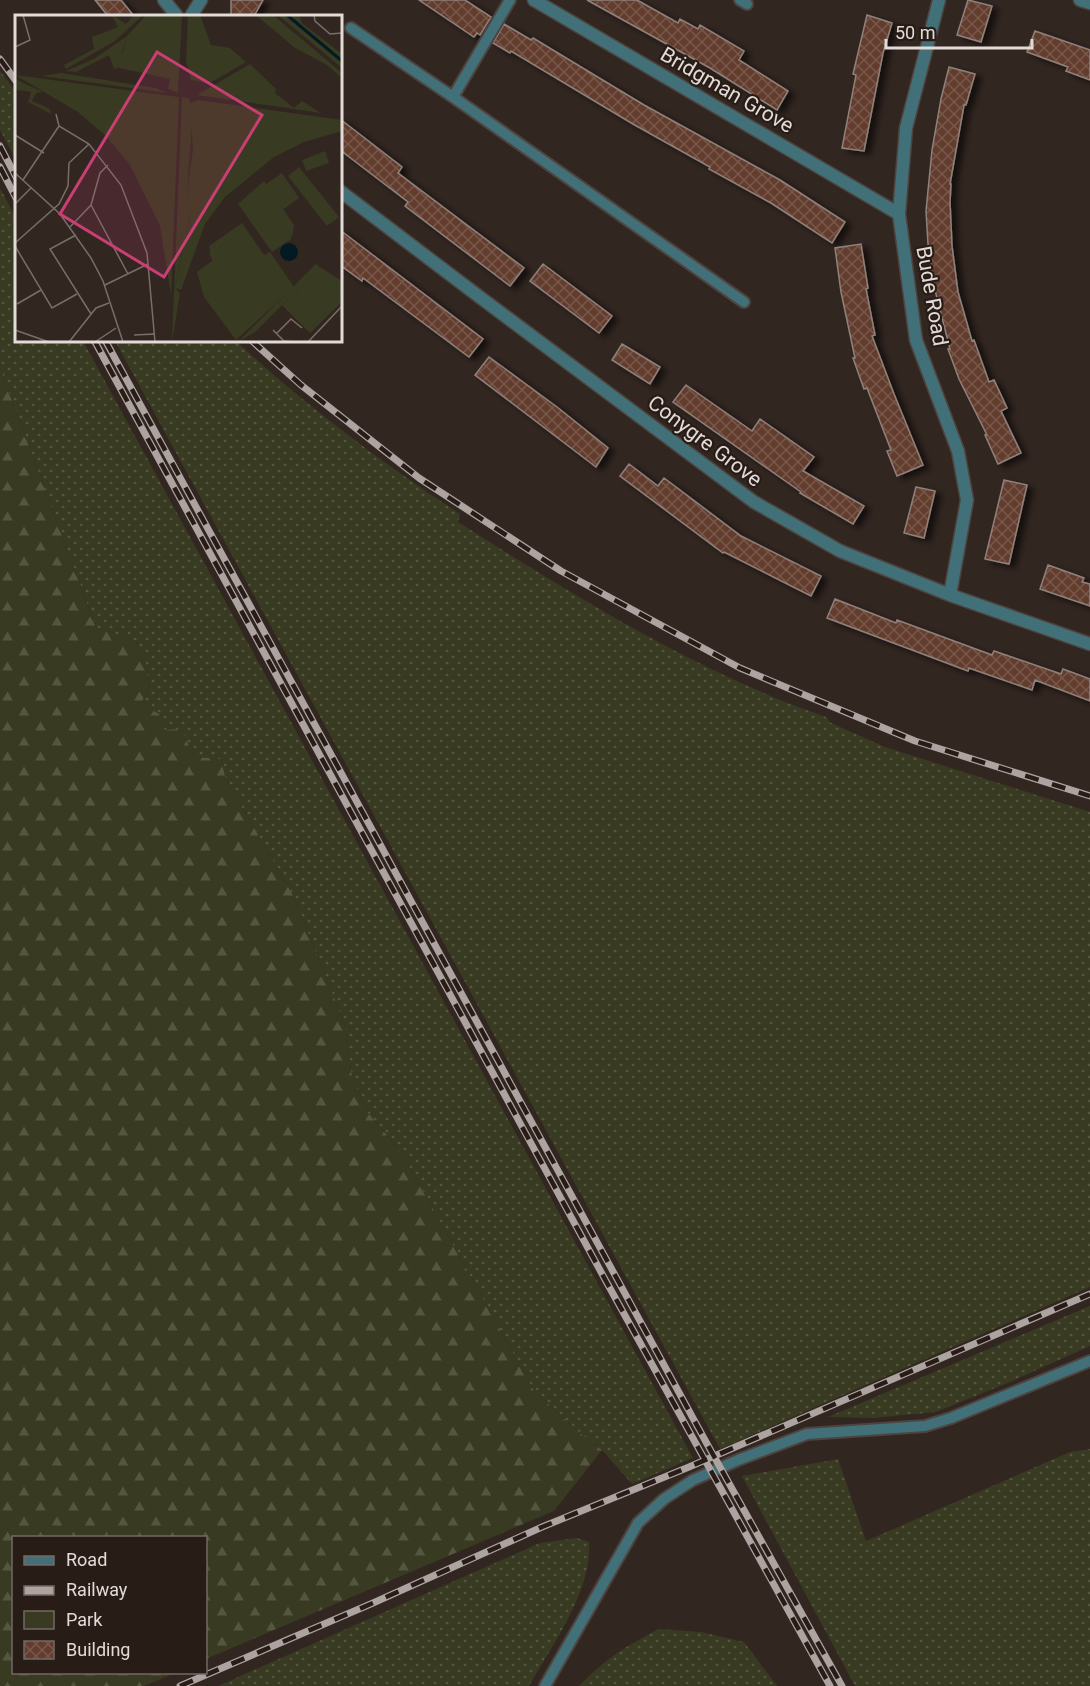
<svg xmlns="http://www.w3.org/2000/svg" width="1090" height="1686" viewBox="0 0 1090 1686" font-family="Roboto,sans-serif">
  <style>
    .green { fill: url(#green-dots) }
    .forest { fill: url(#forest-firs) }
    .building { fill: url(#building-cross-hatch); stroke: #90817b; stroke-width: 1.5; filter: url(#shadow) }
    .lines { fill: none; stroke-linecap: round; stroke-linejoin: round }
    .service-casing { stroke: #4e433e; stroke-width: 14 }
    .minor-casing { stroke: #4e433e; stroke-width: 15 }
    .service { stroke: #417079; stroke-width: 10 }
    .minor { stroke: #417079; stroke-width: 12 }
    .rail-casing { stroke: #ada3a0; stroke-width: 7 }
    .rail { stroke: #281c17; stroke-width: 4.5; stroke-dasharray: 14; stroke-linecap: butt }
    .labels { text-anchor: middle; stroke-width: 4.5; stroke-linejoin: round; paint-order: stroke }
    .street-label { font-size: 21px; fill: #e3dbd8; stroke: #281c17 }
    .inset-river { fill: none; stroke: #031a23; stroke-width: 3 }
    .inset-road { fill: none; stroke: #796e6a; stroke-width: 1.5 }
    .view { fill: #c93f74; fill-opacity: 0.15; stroke: #c93f74; stroke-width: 3 }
    .inset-edge { fill: none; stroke: #e3dbd8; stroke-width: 3 }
  </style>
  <defs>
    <pattern id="green-dots" width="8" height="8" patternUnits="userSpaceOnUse" patternTransform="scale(1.5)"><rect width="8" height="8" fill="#383a21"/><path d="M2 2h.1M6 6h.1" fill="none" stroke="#555640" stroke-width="1.8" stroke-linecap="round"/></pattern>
    <pattern id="forest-firs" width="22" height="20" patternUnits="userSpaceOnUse" patternTransform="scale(1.5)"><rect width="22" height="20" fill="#383a21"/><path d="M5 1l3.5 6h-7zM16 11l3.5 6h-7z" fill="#555640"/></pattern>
    <pattern id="building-cross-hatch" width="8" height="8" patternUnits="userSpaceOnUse" patternTransform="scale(1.5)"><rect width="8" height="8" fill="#623c2d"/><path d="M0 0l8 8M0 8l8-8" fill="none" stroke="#78584b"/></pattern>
    <filter id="shadow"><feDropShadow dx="6" dy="3.5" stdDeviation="3" flood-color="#0009"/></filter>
  </defs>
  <rect width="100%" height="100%" fill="#322621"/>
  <!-- green -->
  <path class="green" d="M0,71L16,92V160L0,130Z
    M0,188L16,218V340L83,341L693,1458L632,1484L602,1450L581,1434L534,1391L402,1153L368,1113L352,1077L345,1025L293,895L226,780L221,759L194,758L181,729L165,731L141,704L150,686L142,653L136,642L96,627L0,368Z
    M115,341H236C305,405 381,462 460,514L458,522C575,596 696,672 826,717L831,723L885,747L1090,812V1287L720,1449Z
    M1090,1306V1346L1010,1382L936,1412L873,1418L828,1417Z
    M1090,1449V1686H855L742,1476L838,1459L866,1541L1070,1452Z
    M577,1538L589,1542C593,1589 552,1646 529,1686H218L540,1543Z
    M659,1629L701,1632L744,1642L777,1686H579C602,1661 629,1644 659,1629Z"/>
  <!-- forest -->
  <path class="forest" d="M0,368L96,627L135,641L142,653L150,686L141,704L159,714L165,730L181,729L194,757L221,759L226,780L293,895L345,1025L352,1077L368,1113L402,1153L534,1391L581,1434L602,1450L554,1511L206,1659V1538H14V1672L175,1673L144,1686H0Z"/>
  <!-- building -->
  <path class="building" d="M95,0H121L134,16H108Z
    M231,0H263L254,16H231Z
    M419,0H465L491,17L480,35L477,33L474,37Z
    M587,0H637L678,23L680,19L698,29L700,25L744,51L739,60L788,91L777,110L710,68Z
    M968,0L992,6L981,42L957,35Z
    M867,15L892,23L883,53L864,151L842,148L856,75L853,74Z
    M504,24L531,40L533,38L644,105L780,180L845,222L832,243L771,203L709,169L710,167L633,124L511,51L510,53L493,43Z
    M1035,31L1090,50V80L1066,71L1068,67L1027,52Z
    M949,67L975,74L966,105H964L950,184H951L950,202L952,246L958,292L972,341L974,340L989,382L994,380L1007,408L1001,411L1021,453L998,464L985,435H987L959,379L948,349H950L935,290L928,244L926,211L932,150L941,99Z
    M340,119L402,167L398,173L524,268L510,286L405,206L408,202L340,150Z
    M340,230L483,339L469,357L363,278L362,281L340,265Z
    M861,244L868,288L866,289L875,335L872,336L894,394L923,465L897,476L887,451L891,450L867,388L864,389L853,358H855L841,292L835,248Z
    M543,264L612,316L599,333L530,281Z
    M622,344L660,367L650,384L612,360Z
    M489,357L557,407L608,448L596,467L475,375Z
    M686,385L752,431L760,419L814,457L803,471L864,506L853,524L800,493L801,492L673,402Z
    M629,464L658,486L664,478L741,536L821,576L811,596L724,552L723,553L620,476Z
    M1004,480L1027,485L1009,564L985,559Z
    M916,487L935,491L924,538L904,533Z
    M1048,565L1084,578L1082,582L1090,584V606L1040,589Z
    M835,599L896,623L897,620L992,655L994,651L1061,674L1063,669L1090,679V701L1035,680L1032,690L969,668L968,671L827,618Z"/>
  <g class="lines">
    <!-- service casing -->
    <g class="service-casing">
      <path id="service" d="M740,0L747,4
        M351,28L453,97L744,302
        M453,97L510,0
        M545,1686L638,1523L664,1499L693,1480L738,1460L807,1434L925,1426L951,1418L1090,1361"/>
    </g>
    <!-- minor casing -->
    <g class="minor-casing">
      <path id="minor" d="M164,0L177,16
        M534,0L899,214
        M939,0L906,128L899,214L916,340L958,451L967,500L950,595
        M1080,0L1090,3
        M191,16L201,0
        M340,191L477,295L754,502L840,551L950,595L1090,644"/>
    </g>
    <!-- service -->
    <use href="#service" class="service"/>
    <!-- minor -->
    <use href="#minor" class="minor"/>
    <!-- rail casing -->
    <g class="rail-casing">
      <path id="rail" d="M0,59L16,81
        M0,146L16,177
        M0,167L16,198
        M94,340L607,1283L830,1686
        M105,340L706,1442L842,1686
        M251,340L301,385L419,478L561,571L740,668L915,741L1090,796
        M180,1686L373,1603L542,1527L689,1467L1090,1294"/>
    </g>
    <!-- rail -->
    <use href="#rail" class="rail"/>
  </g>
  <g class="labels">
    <!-- street labels -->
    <g class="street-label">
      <text transform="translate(727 90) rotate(30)" y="7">Bridgman Grove</text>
      <text transform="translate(932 296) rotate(80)" y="7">Bude Road</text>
      <text transform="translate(705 441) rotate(37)" y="7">Conygre Grove</text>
    </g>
  </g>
  <!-- overview -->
  <g transform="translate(15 15)">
    <rect width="327" height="327" fill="#322621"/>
    <path d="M131,0H167L163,78L153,74L155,64L104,53L112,21ZM173,0H185L196,30L215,33L231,47L195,68L176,65L171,46ZM241,0H258L327,58V63L312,50L280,33ZM235,49L261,74L260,78L279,93L287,86L306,98L182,80ZM46,58L141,73L152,78L27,61ZM0,60L164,82L156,280L145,211L115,150L91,121L63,97ZM167,82L174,83L178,98L172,176L176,196L160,273L165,278L157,327ZM227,208L249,240L255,237L279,272L221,325L189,282L182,257L197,246L194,231ZM305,252L327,266V287L295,318L267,290Z" fill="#383a21"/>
    <path d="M97,0L111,9L119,0H128L100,26L51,54L49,50L79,34L77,22L103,12ZM263,0H284L287,8L327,39V53ZM112,21L107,38L127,45L99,54L94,40L61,57L51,56L79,44ZM0,64L28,77L21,78L17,86L35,94L36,99L13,87L16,77L2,75ZM183,85L327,105V116L289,127L259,142L210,182L190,209L166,275L160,273L176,197L172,176L178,134L175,88ZM301,249L305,252L240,317L223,327Z" fill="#383a21"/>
    <path d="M310,136L314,148L291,156L287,145ZM284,152L324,202L312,211L273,161ZM267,158L284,183L269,194L266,191L279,210L278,217L276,224L257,237L223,189L249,166L251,169ZM226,210L247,240L230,252L209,223ZM210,228L228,255L213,266L194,239ZM250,246L264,261L239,283L225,268ZM197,250L221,278L208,289L184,261ZM281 285a17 17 0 1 1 34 0a17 17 0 1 1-34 0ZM255,271L264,283L248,297L238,286ZM224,276L244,298L231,310L211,287Z" fill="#383a21"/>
    <path d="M265 237a9 9 0 1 1 18 0a9 9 0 1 1-18 0Z" fill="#031a23"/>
    <path class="inset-river" d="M272,0L327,46"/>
    <path class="inset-road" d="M299,0L300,6L315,19L327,18M0,32L15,25L8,0M41,99L44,111L74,129L106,170L132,238L140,327M0,120L29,138M0,158L45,199L76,243L88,266L108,327M8,165L44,111M0,189L16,173M76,190L113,259M55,212L76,190L85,158L93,150M61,220L35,234L76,299M0,228L44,189L53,171L54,148L74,129M0,231L37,293L62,279M90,270L133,249M2,289L26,275M0,315L34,327M258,315L269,326L280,327M261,319L276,304L287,313M119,320L140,319M54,327L81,293L94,288M80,327L101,313M293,327L327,291"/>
    <path class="view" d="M142,37L247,100L149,262L45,199Z"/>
    <rect width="327" height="327" class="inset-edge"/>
  </g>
  <!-- legend -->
  <rect x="12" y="1536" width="195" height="138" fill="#281c17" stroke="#736864" stroke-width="1.5"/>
  <rect x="24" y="1556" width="30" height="9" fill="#417079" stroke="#736864" stroke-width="1.5"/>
  <text x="66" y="1566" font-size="18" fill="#e3dbd8">Road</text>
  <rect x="24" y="1586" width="30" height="9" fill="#ada3a0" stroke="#736864" stroke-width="1.5"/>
  <text x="66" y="1596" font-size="18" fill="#e3dbd8">Railway</text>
  <rect x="24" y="1611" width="30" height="18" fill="#383a21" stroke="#736864" stroke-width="1.5"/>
  <text x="66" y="1626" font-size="18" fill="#e3dbd8">Park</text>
  <rect x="24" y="1641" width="30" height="18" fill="url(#building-cross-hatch)" stroke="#736864" stroke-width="1.5"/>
  <text x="66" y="1656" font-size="18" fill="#e3dbd8">Building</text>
  <!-- scale -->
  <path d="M886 39v9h146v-9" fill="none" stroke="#e3dbd8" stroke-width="3"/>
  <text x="895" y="39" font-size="18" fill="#e3dbd8" stroke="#281c17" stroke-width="4.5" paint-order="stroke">50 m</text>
</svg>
